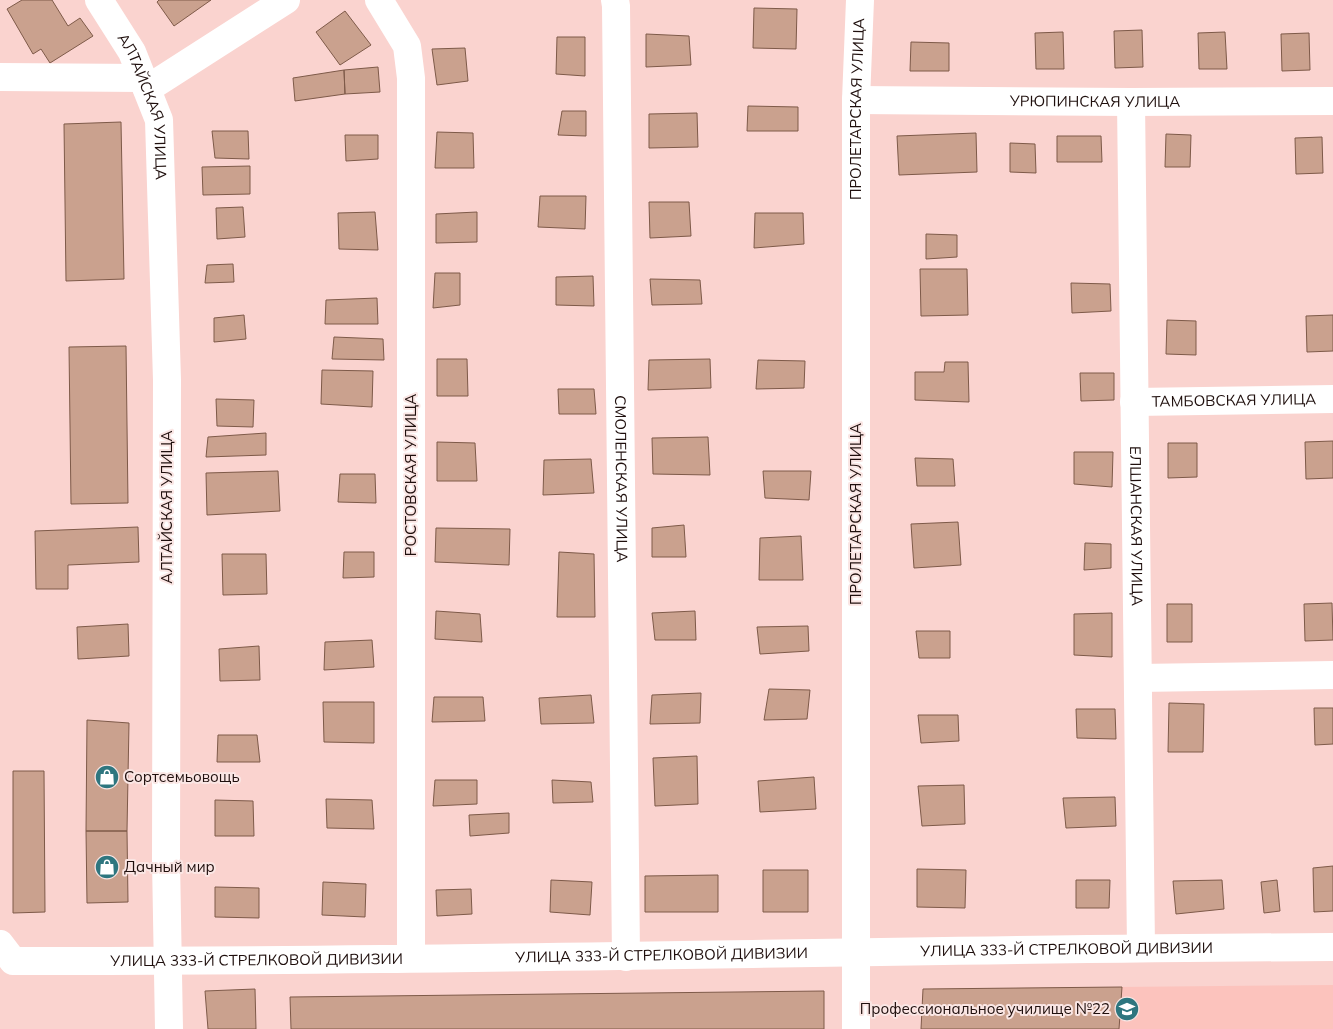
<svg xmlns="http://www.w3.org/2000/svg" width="1333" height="1029" viewBox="0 0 1333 1029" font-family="Mulish,sans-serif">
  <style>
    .built { fill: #fcc3bd }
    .building { fill: #caa18e; stroke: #7e5a49 }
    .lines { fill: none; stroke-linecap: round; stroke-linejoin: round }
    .minor { stroke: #fff; stroke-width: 28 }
    .labels { text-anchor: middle; stroke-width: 4; stroke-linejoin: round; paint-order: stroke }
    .street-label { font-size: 15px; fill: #1f0f0d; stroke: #fae6e4 }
    .poi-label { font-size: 15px; fill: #1f0f0d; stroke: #fae6e4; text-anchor: start }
  </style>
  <rect width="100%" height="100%" fill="#fad3cf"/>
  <!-- built -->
  <path class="built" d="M1333,985V1029H921L923,989Z"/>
  <!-- building -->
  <path class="building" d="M22,0H52L68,26L80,18L93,36L50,63L41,49L33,54L7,9Z
    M159,0H211L174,26L157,2Z
    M754,8L797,9L796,49L753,48Z
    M345,11L371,45L340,65L316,32Z
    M1142,30L1143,67L1115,68L1114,31Z
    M1063,32L1064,69H1036L1035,33Z
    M1225,32L1227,69H1199L1198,33Z
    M1309,33L1310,70L1282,71L1281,34Z
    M646,34L689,36L691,65L646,67Z
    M557,37H585V76L556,74Z
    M911,42L949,43V71H910Z
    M465,48L468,81L437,85L432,49Z
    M378,67L380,92L345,94L344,70Z
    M344,70L345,94L295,101L293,78Z
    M748,106L798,107V131H747Z
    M562,111H586V136L558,135Z
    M697,113L698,147L649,148V114Z
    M121,122L124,279L66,281L64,124Z
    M212,131H248L249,159L215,158Z
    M437,132L473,133L474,168H435Z
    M976,133L977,172L899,175L897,136Z
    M1166,134L1191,135L1190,167H1165Z
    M345,135H378V159L346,161Z
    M1057,136H1101L1102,162H1057Z
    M1322,137L1323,173L1296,174L1295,138Z
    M1010,143L1035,144L1036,173L1010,172Z
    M250,166V194L203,195L202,167Z
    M540,196H586L585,229L538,227Z
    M649,202H689L691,236L650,238Z
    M243,207L245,237L217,239L216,208Z
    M375,212L378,250L339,249L338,213Z
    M477,212V242L436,243V214Z
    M755,213H803L804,244L754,248Z
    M926,234L957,235V257L926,259Z
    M233,264L234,282L205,283L207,265Z
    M920,269H967L968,315L921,316Z
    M435,273H460V305L433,308Z
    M593,276L594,306L556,305V277Z
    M650,279L700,280L702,304L652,305Z
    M1071,283L1110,284L1111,311L1072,313Z
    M377,298L378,324H325L326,300Z
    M244,315L246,339L214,342V318Z
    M1333,315V351L1307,352L1306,316Z
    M1167,320L1196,321V355L1166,354Z
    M334,337L383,339L384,360L332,359Z
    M126,346L128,503L71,504L69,347Z
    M437,359H467L468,396H437Z
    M710,359L711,388L648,390L649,360Z
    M758,360L805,361L804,388L756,389Z
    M945,362H968L969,402L915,400V372H944Z
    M322,370L373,371L372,407L321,404Z
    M1080,373H1114V400L1081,401Z
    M558,389H594L596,414H559Z
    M216,399L254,400L253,427L217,426Z
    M266,433V455L206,457L208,437Z
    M708,437L710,475L653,474L652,438Z
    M1333,441V478L1306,479L1305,442Z
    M437,442L475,443L477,481H437Z
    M1168,443H1197V477L1168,478Z
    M1074,452H1113L1112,487L1074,484Z
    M915,458L953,459L955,486H917Z
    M591,459L594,493L543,495L544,460Z
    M278,471L280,511L207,515L206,473Z
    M763,471H811L809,500L765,498Z
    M340,474H375L376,503L338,502Z
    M958,522L961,565L914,568L911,524Z
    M684,525L686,557H652V528Z
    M138,527L139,562L68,565V589H36L35,531Z
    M436,528L510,529L509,565L435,562Z
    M801,536L803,580H759L760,538Z
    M1085,543L1111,544V568L1084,570Z
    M344,552H374V577L343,578Z
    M559,552L594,554L595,617H557Z
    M222,554H266L267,594L223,595Z
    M1332,603L1333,640L1305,641L1304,604Z
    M1167,604H1192V642H1167Z
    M436,611L480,614L482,642L435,639Z
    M695,611L696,640H655L652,613Z
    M1112,613V657L1074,655V614Z
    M128,624L129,656L78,659L77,627Z
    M808,626L809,651L760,654L757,627Z
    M916,631H950V658H919Z
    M372,640L374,667L324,670L325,642Z
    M259,646L260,680L220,681L219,649Z
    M769,689L810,690L807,719L764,720Z
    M701,693L700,723L650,724L652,695Z
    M591,695L594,723L541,724L539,698Z
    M434,697H483L485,721L432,722Z
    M323,702H374V743L324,742Z
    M1169,703L1204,704L1203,752H1168Z
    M1314,708H1333V744L1315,745Z
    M1076,709H1115L1116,739L1077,738Z
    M918,715H958L959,741L921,743Z
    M87,720L129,723L127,831H86Z
    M218,735H257L260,762H217Z
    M697,756L698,804L655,806L653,758Z
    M13,771H44L45,912L13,913Z
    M814,777L816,809L760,812L758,781Z
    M435,780H477V804L433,806Z
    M552,780L591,782L593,802L553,803Z
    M964,785L965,824L922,826L918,786Z
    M1115,797L1116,826L1066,828L1063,798Z
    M326,799L372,800L374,829L327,828Z
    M215,800L253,801L254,836H215Z
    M509,813V833L470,836L469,815Z
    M86,831H127L128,902L87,903Z
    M1333,866V911L1314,912L1313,868Z
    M917,869L966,870L965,908L917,907Z
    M763,870H808V912H763Z
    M718,875V912H645V876Z
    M551,880L592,882L590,915L550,912Z
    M1076,880H1110L1109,908H1076Z
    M1222,880L1224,909L1176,914L1173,881Z
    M1277,880L1280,911L1264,913L1261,882Z
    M323,882L366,884L365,917L322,915Z
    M215,887L259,888V918L215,917Z
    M471,889L472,914L437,916L436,890Z
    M1122,987L1119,1029H921L923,989Z
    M255,989L256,1029H208L205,991Z
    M824,991V1029H291L290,997Z"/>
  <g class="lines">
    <!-- minor -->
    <g class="minor">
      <path id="s1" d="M99,0L132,52L159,120L167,380L166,861L169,1029"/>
      <path d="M379,0L407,46L411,78V958"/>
      <path id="s2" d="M615,0L616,6L626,957"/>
      <path d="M0,77L143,78"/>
      <path d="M147,89L286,0"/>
      <path id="s3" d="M856,100L1131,102L1333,101"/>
      <path id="s4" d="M1131,102L1141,948"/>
      <path id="s5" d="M1134,402L1333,399"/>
      <path d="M1138,678L1333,675"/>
      <path id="s6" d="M0,944L13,961C453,962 893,949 1333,947"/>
      <path id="s7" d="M856,1029V100L860,0"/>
    </g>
  </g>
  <!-- icons -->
  <defs>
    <g id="shop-disc" transform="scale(1.25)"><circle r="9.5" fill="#2e767f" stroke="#fae6e4"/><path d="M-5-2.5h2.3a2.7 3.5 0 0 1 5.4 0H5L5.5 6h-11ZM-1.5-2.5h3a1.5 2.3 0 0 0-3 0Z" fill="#fff"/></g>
    <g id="university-disc" transform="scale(1.25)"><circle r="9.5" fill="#2e767f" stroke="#fae6e4"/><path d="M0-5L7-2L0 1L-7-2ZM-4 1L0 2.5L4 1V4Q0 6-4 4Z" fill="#fff"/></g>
  </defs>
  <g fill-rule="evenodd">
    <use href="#shop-disc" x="107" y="777"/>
    <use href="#shop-disc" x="107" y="867"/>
    <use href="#university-disc" x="1127" y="1009"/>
  </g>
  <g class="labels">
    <!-- street labels -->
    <g class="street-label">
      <text dy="5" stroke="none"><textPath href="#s3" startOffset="239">УРЮПИНСКАЯ УЛИЦА</textPath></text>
      <text dy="5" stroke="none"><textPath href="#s1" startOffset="118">АЛТАЙСКАЯ УЛИЦА</textPath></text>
      <text dy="5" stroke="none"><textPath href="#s7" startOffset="920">ПРОЛЕТАРСКАЯ УЛИЦА</textPath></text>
      <text dy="5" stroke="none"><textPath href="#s5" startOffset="100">ТАМБОВСКАЯ УЛИЦА</textPath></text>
      <text transform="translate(411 475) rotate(-90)" y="5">РОСТОВСКАЯ УЛИЦА</text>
      <text dy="5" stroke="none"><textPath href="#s2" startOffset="479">СМОЛЕНСКАЯ УЛИЦА</textPath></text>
      <text transform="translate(167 507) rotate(-90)" y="5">АЛТАЙСКАЯ УЛИЦА</text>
      <text transform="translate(856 514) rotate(-90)" y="5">ПРОЛЕТАРСКАЯ УЛИЦА</text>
      <text dy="5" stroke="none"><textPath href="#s4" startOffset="424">ЕЛШАНСКАЯ УЛИЦА</textPath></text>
      <text dy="5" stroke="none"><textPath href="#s6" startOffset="1075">УЛИЦА 333-Й СТРЕЛКОВОЙ ДИВИЗИИ</textPath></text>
      <text dy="5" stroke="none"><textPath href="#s6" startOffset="670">УЛИЦА 333-Й СТРЕЛКОВОЙ ДИВИЗИИ</textPath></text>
      <text dy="5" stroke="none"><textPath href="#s6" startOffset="265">УЛИЦА 333-Й СТРЕЛКОВОЙ ДИВИЗИИ</textPath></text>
    </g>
    <!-- poi labels -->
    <g class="poi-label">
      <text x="124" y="782">Сортсемьовощь</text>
      <text x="124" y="872">Дачный мир</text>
      <text x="1110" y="1014" text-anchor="end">Профессиональное училище №22</text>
    </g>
  </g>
</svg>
